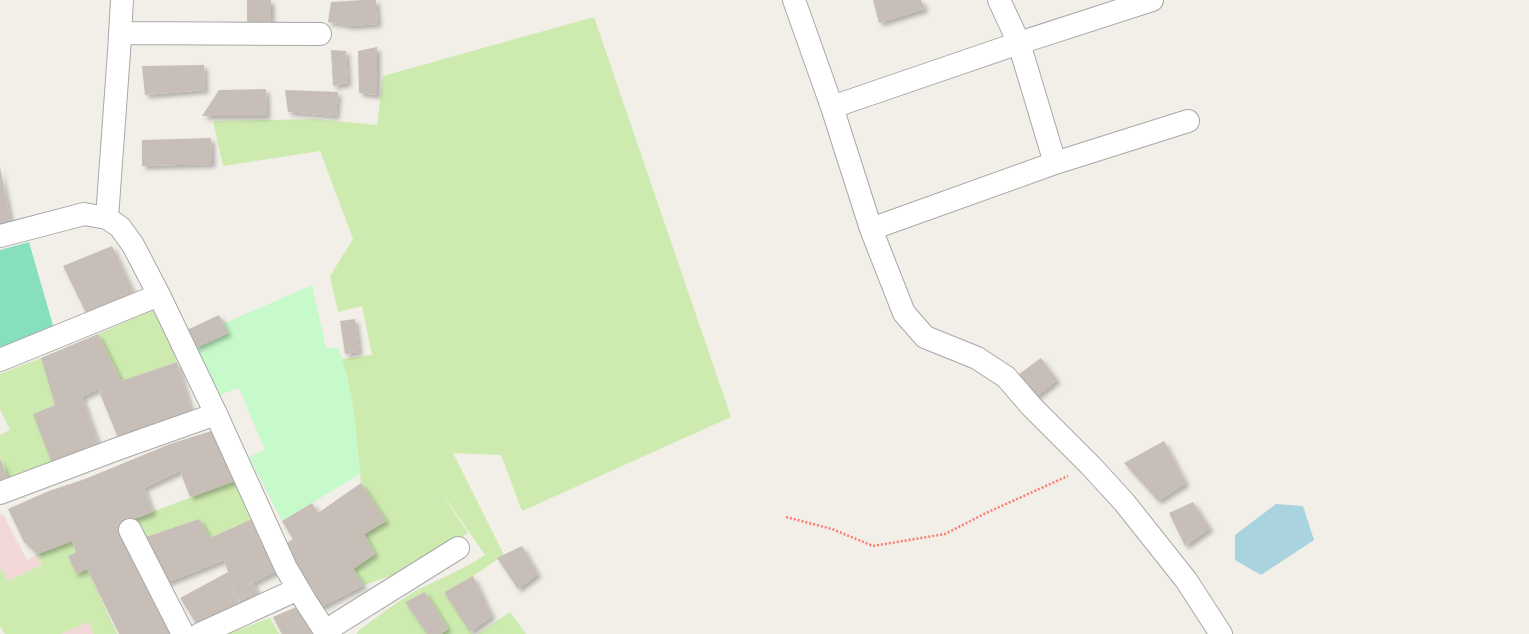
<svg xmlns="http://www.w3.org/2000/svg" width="1529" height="634" viewBox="0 0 1529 634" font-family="Karla,sans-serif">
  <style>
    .commercial { fill: #f2d9d8 }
    .grass { fill: #cdebaf }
    .park { fill: #c7faca }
    .pitch { fill: #87e0bd }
    .water { fill: #a9d3df }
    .building { fill: #c7beb7; filter: url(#shadow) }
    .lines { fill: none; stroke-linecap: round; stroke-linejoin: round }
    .minor-casing { stroke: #a8a8a8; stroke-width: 24 }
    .path { stroke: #fb7d70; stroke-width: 2.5; stroke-dasharray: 2 2; stroke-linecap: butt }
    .minor { stroke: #fff; stroke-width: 22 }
  </style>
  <defs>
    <filter id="shadow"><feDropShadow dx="3.5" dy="3.5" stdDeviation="2" flood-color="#0004"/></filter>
  </defs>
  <rect width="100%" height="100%" fill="#f2eee8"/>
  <!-- commercial -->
  <path class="commercial" d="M3,514L27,560L37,554L42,565L8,581L0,567V515Z
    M88,622L94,634H61Z"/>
  <!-- grass -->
  <path class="grass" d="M594,17L731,417L522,511L501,455L453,453L504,555L473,576L444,592L472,634H441L448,629L425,592L405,602L427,634H357V632C375,618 393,605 412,593C436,580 463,570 485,555L434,481L468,533L414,568L364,585L353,569L375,554L364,534L386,521L361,483L353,407L342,359L372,355L362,306L338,312L330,276L353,239L320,151L223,166L213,121L315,119L377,125L383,76Z
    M157,308L177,362L121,381L98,334Z
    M41,358L55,405L34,414L53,466L9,481L0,457V435L10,430L0,409V374Z
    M238,480L252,519L210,538L199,519L143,538L133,519Z
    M72,541L76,552L68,556L76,574L87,569L117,634H94L88,622L61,634H5L0,626V567L8,581L42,565L37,554Z
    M510,612L526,634H478Z
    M270,618L279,634H228Z"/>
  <!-- park -->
  <path class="park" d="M312,285L326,348H338C354,387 356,432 360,474L282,521L249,457L265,450L239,388L219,395L195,348L228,334L223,324Z"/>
  <!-- pitch -->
  <path class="pitch" d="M29,242L54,329L0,347V250Z"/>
  <!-- water -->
  <path class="water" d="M1276,504L1303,506L1314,540L1261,575L1235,560V535Z"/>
  <!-- building -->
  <path class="building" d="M247,0H271V22H247Z
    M363,0H376L378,24L352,26L328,22L331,2Z
    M873,0H921L925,9L879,23Z
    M377,47V95L359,93L358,51Z
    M331,50L346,51L348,83L333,86Z
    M204,65L205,90L145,95L142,66Z
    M266,89L267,116H202L219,90Z
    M285,90L338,92L336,116L288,112Z
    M211,138L212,164L142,166V140Z
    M0,167L11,223L0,226Z
    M112,246L134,294L87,315L63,266Z
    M219,315L228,333L195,348L187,330Z
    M355,319L359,352L345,354L340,321Z
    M98,334L121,381L177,362L192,413L119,440L98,389L82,397L99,446L53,466L33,414L55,405L41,358Z
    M1041,358L1057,380L1032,400L1015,377Z
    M221,428L238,480L190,497L180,471L144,488L153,512L116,526L176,634H119L87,569L76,574L68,556L76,552L72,541L37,554L24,542L8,509L49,491L85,479L170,444Z
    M1164,441L1186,483L1158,501L1124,463Z
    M0,458L9,481L0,484Z
    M361,483L386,521L364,534L375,554L353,569L364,585L319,608L280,547L293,539L282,521L312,503L318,513Z
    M1193,502L1210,528L1185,546L1169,513Z
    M199,519L210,538L252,519L259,541L267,538L282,568L253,583L260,598L242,606L231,582L238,606L197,625L180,598L228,572L224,560L166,583L143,538Z
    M522,546L538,574L518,589L497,558Z
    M473,576L492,616L470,632L444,592Z
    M425,592L448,629L441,634H427L405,602Z
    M301,605L316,634H282L273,617Z"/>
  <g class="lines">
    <!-- minor casing -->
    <g class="minor-casing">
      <path id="minor" d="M794,0L832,107L871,229L904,313L925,337L977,358L1006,377L1031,406L1091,466L1124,502L1186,580L1221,634
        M999,0L1019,43L1055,163
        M120,33L320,34
        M832,107L1019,43L1152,0
        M107,218L119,52L122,0
        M871,229L1055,163L1188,121
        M0,236L84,214L107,218L120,227L133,245L159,295L216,414L286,568L306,602L327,634
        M0,360L159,295
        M0,493L120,448L216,414
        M130,530L183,634
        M325,631L458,548
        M200,634L298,589"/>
    </g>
    <!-- path -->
    <path class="path" d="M786,517L832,529L873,546L945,534L986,513L1068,476"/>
    <!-- minor -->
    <use href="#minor" class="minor"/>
  </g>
</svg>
